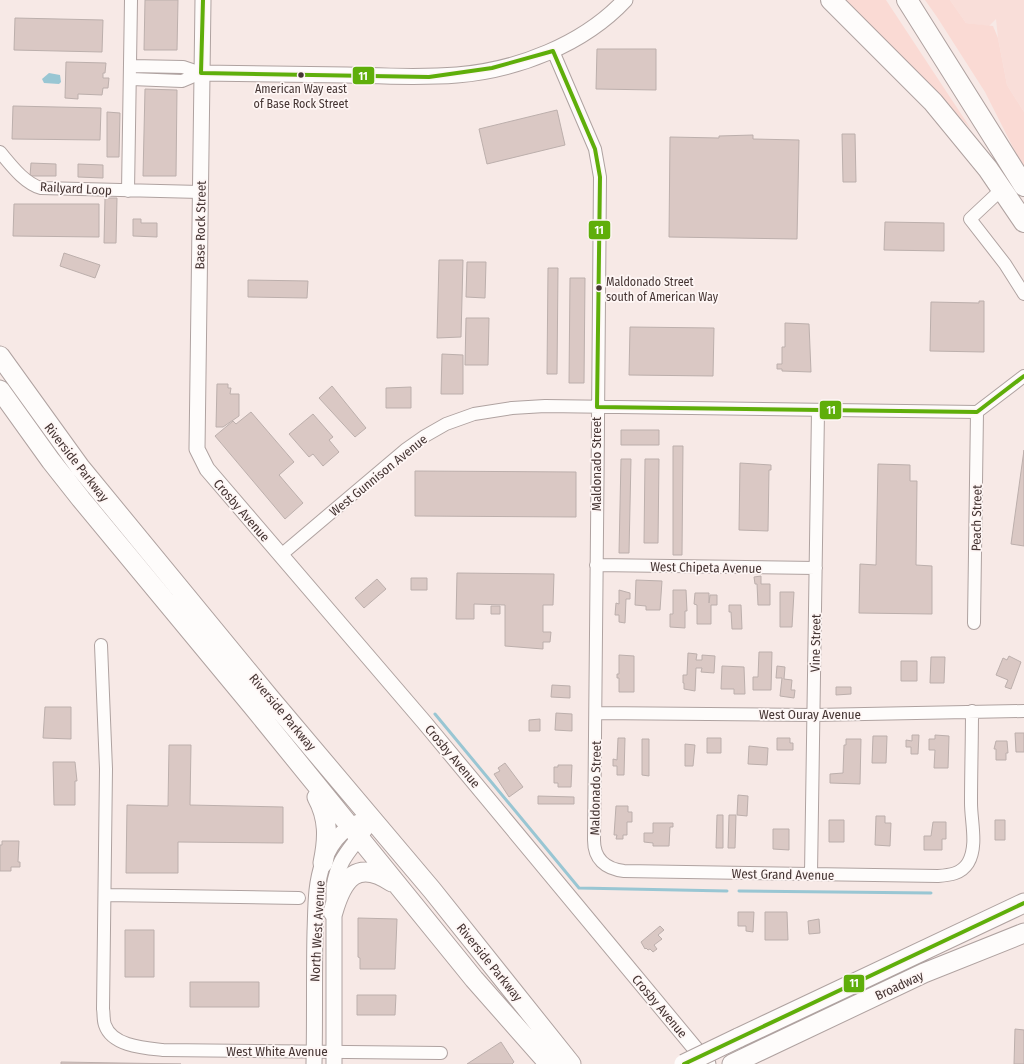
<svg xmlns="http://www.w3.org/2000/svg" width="1024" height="1064" viewBox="0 0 1024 1064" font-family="'Fira Sans Condensed',sans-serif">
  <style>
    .built { fill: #f9ded9 }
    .green { fill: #fadad4 }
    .water { fill: #99c6d3 }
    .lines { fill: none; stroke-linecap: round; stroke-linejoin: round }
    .stream { stroke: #99c6d3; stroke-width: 3 }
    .building { fill: #dac8c4; stroke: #bcafac }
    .minor-casing { stroke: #afa2a0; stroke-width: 14 }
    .tertiary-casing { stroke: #afa2a0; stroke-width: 17 }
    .primary-casing { stroke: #afa2a0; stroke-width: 21 }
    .trunk-casing { stroke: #afa2a0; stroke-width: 22 }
    .minor { stroke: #fefcfb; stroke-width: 12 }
    .tertiary { stroke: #fefcfb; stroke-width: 15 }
    .primary { stroke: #fefcfb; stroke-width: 19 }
    .trunk { stroke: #fefcfb; stroke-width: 20 }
    .primary-bridge-casing { stroke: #afa2a0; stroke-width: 21; stroke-linecap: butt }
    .primary-bridge { stroke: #fefcfb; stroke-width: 19 }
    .bus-1-casing { stroke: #fef6f5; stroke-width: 7 }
    .bus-1 { stroke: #5fae0a; stroke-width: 4 }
    .bus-dot { fill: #453533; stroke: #fef6f5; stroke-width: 1.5 }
    .labels { text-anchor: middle; stroke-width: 3.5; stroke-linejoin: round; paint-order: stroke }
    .bus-label { font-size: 12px; fill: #453533; stroke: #fef6f5 }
    .street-label { font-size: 13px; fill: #453533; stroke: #fef6f5 }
    .line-badge { stroke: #fef6f5; stroke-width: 1.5 }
    .badge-label { font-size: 11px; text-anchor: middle; font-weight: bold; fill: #fff }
  </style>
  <rect width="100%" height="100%" fill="#f7e9e6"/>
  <!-- built -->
  <path class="built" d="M950,0H1024V112L1007,85L998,38L996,19L989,26L966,23Z"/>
  <!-- green -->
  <path class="green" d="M846,0H886L971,129Z
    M925,0H950L966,23L993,26L998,38L1007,85L1024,112V169L985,92L937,17Z"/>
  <!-- water -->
  <path class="water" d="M49,73L60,75L61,82L59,84L44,83L42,79Z"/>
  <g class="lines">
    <!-- stream -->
    <path class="stream" d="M435,714L579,888L727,891
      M739,891L931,893"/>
  </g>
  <!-- building -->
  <path class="building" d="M145,0H178L177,50H144Z
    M15,18L103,20L102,52L14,50Z
    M597,49H656V90L596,89Z
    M66,62L106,63L105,73H103V78H109L108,88H103L102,95L78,94V99L65,98Z
    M145,89L177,90L176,176H143Z
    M13,106L101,108L100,140L12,139Z
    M557,110L565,145L487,164L479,129Z
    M107,112L120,113L119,157H107Z
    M842,134H855L856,182H843Z
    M753,135V139L799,140L797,239L669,237L670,137L719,138V136Z
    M31,163L56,164V176H30Z
    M78,164L103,165V178L78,177Z
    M105,198H117L116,243H104Z
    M14,204H99V237L13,236Z
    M133,219H141V223H157V237L133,236Z
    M885,222L944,223V251L884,250Z
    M64,253L100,265L95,278L60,266Z
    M439,260H463L461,337L437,338Z
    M467,262H486L485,298L466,297Z
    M548,268H558L557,374H547Z
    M570,278H585L584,383H569Z
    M248,280L308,281L307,298L248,297Z
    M979,301H984V352L930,351L931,302L979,303Z
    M466,318H489L488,365H465Z
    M785,323L809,324L811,372L782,371V369H777V364H782V347H785Z
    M630,327L714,328L713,376L629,375Z
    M442,354L463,355V394H441Z
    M217,384H228V388H231L230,394H239V416L223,427H216Z
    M332,386L366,428L355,437L319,398Z
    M411,387V408H386V388Z
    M251,412L294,462L279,475L303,503L285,519L215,436L233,421L236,424Z
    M313,414L333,437L329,440L339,452L323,466L313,454L309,457L289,434Z
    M621,430H659V445H621Z
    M673,446H683L682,555H673Z
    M1024,450V546L1011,544Z
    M621,459H631L629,553H619Z
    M645,459H659L658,543H644Z
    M740,463L771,465V470H769L768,531L739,530Z
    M878,464L910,465V481H917L916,565L932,566V614L859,613L860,564L876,565Z
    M415,471L576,472V517L415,516Z
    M457,573L554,574L553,605H543V632H551L550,642H543V649L505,646V605L474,604V619H456Z
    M761,576V584H770V605H758L757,584H755L754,577Z
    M411,578H427V590H411Z
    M377,579L386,589L364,608L355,598Z
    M636,580L662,581L660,610H646V606L635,605Z
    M619,590L630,593V599H626L625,623L619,622V615H615L616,603L619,604Z
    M673,590H686L687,611H685V628L670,627V614H673Z
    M780,592H794L792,627H780Z
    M695,593H709V603L710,595H717V605H711V624H697V605L694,604Z
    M729,605H741L742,629H732L731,612H729Z
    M491,606H500V614H491Z
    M759,652H772L771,690H753V677H758Z
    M688,653L697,654L696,660H702V655L715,656L714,673L701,672L702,668H696L695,691L684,689V683H683V675H687Z
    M619,655L634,656V692H619V678H617V674H619Z
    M1009,656L1021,662L1011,689L1005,687L1008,680L996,675L1003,658L1007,660Z
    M931,657H945L944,683H930Z
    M901,661H917V681H901Z
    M722,666L744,667L745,694H734V689H721Z
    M777,666L785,667L784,679L792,680L791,690H795L794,698L780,696L782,678H776Z
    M552,685L570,686V698L551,697Z
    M836,687H851V694L836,695Z
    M45,707H71V739L43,738Z
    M556,713L572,714V731L555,730Z
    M540,719V731H529V720Z
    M1015,733H1024V752H1016Z
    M912,735H919L918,754H911V747H906V740L912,741Z
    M935,735L949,736L948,768H934L935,750H929V739H935Z
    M873,736H887L886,763H872Z
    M618,738H625L624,775H617V766H613V759L617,760Z
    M707,738H721V753H707Z
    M777,738H790V743H793V750H777Z
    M642,739H649V776L642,775Z
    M846,739H861L860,784L830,783V774L843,773L844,745H846Z
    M996,741H1007L1008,753H1006V760H996V749H994Z
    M685,744L695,745L693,766H685Z
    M169,745H191L190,805L283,807V843L178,842V873H126L127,805L168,806Z
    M749,746L768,748L767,765L748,764Z
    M53,762H75L77,781H75V805H54Z
    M505,763L523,787L509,797L494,774L500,771L498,768Z
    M558,765H572L571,787H558V783H554V767H558Z
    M738,795L748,796L747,816L737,815Z
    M538,796L574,797V804H538Z
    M616,806H628V812H632V822H627V835H623V839H616L617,835H614Z
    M717,815H723V848H716Z
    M729,815H736L735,848H728Z
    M876,816H885V823H891L890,846L875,845Z
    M829,820H844V842H829Z
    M995,820H1005V840H995Z
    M933,822H946V839H942V850H924V836H931Z
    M653,823H673V827H670L669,846H653V843L644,842V833H653Z
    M773,829H789V850L773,849Z
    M2,841H19L18,862H20V867H11V871H0V845H2Z
    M738,912H754L753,932L746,931V926H738Z
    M765,912H787L788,940H765Z
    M358,918L397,919L395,969H360V958L358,957Z
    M819,919L820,933L809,934L808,921Z
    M660,926L664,930L658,935L662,939L654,945L657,949L653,952L650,949L648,950L646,948L645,949L641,942Z
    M125,930H154V977H125Z
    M190,982H259V1007H190Z
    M357,995H396L395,1015H357Z
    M1015,1029L1024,1030V1064H1014Z
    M501,1042L514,1062L512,1064H467Z
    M61,1062L181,1064H61Z"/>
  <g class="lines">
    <!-- minor casing -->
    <g class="minor-casing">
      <path id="minor" d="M553,51L595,149L600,177C597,398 598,619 594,840C594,859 605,869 624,871L938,876C950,875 961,874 968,863C978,846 971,822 971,803C971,772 972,741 972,711
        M131,79L182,81L201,73L183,67L131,66
        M0,152C11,165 24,183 41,188L200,192
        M1002,189L970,219L1005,264L1024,294
        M128,191L131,0
        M281,555L405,450L425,436L446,424L474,414L512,408L545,406L977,412L1024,376
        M596,565L816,568
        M974,623L977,412
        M101,645L106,769L103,1009C104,1014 103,1020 105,1025C112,1046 144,1048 163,1050L441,1053
        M596,713L814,715L1024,711
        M811,874L818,411
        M105,895L299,898"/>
    </g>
    <!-- tertiary casing -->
    <g class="tertiary-casing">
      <path id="tertiary" d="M203,0L197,449L207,469L424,722L708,1064
        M201,73C250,74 299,74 347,75C384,76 420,78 457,75C517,70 583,45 625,0
        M314,1064C315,1020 314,976 315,932C316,909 315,885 323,863C332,838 347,824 372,817
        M334,1064V887C339,857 349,852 366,828"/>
    </g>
    <!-- primary casing -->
    <g class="primary-casing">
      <path id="primary" d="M0,356L80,467L269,697L432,890L571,1064
        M0,390L51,461L81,499L254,708L474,979L549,1064
        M317,797C329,819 328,839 323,863
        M333,912C343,878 357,859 392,882
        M738,1038L1024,903
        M732,1064L924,973L1024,933"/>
    </g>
    <!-- trunk casing -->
    <g class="trunk-casing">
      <path id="trunk" d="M831,0L933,102L988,169L1024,222
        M907,0L1024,186"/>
    </g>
    <!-- minor -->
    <use href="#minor" class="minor"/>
    <!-- tertiary -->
    <use href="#tertiary" class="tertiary"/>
    <!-- primary -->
    <use href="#primary" class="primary"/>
    <!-- trunk -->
    <use href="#trunk" class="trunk"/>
    <!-- primary-bridge casing -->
    <g class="primary-bridge-casing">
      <path id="primary-bridge" d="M684,1064L738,1038"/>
    </g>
    <!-- primary-bridge -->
    <use href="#primary-bridge" class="primary-bridge"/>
    <!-- bus-1 casing -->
    <g class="bus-1-casing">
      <path id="bus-1" d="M203,0L201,73L429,77L492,68L553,51L595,149L600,177L597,407L977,412L1024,376
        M684,1064L1024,903"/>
    </g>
    <!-- bus-1 -->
    <use href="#bus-1" class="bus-1"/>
  </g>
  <!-- markers -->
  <g class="bus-dot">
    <circle cx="301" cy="75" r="3.5"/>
    <circle cx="599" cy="288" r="3.5"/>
  </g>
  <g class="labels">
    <!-- bus labels -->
    <g class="bus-label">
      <text x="301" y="93">American Way east<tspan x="301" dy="15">of Base Rock Street</tspan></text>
      <text x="606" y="286" text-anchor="start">Maldonado Street<tspan x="606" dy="15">south of American Way</tspan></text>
    </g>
    <!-- street labels -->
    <g class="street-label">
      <text transform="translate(76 188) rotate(3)" y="5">Railyard Loop</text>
      <text transform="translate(200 225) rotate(-89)" y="5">Base Rock Street</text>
      <text transform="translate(77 462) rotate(52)" y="5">Riverside Parkway</text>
      <text transform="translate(596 464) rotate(-90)" y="5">Maldonado Street</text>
      <text transform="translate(378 475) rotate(-39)" y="5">West Gunnison Avenue</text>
      <text transform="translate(242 510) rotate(49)" y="5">Crosby Avenue</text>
      <text transform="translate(976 518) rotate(-89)" y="5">Peach Street</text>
      <text transform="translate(706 567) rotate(1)" y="5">West Chipeta Avenue</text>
      <text transform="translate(815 643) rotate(-89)" y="5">Vine Street</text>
      <text transform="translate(283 712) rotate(50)" y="5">Riverside Parkway</text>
      <text x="810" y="719">West Ouray Avenue</text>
      <text transform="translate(453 756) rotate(50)" y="5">Crosby Avenue</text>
      <text transform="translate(595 788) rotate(-89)" y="5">Maldonado Street</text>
      <text transform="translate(783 874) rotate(1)" y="5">West Grand Avenue</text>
      <text transform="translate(317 931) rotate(-87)" y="5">North West Avenue</text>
      <text transform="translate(490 962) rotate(51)" y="5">Riverside Parkway</text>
      <text transform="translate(899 985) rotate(-25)" y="5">Broadway</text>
      <text transform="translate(660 1006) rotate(50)" y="5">Crosby Avenue</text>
      <text x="277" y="1056">West White Avenue</text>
    </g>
  </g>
  <g class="line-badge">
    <rect x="352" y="66" width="23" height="19" rx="4" fill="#5fae0a"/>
    <rect x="588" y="220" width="23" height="20" rx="4" fill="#5fae0a"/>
    <rect x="819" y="400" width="23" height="20" rx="4" fill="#5fae0a"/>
    <rect x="843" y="974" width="22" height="19" rx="4" fill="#5fae0a"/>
  </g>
  <g class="badge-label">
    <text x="363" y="80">11</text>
    <text x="599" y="234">11</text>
    <text x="831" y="414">11</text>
    <text x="854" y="987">11</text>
  </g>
</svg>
